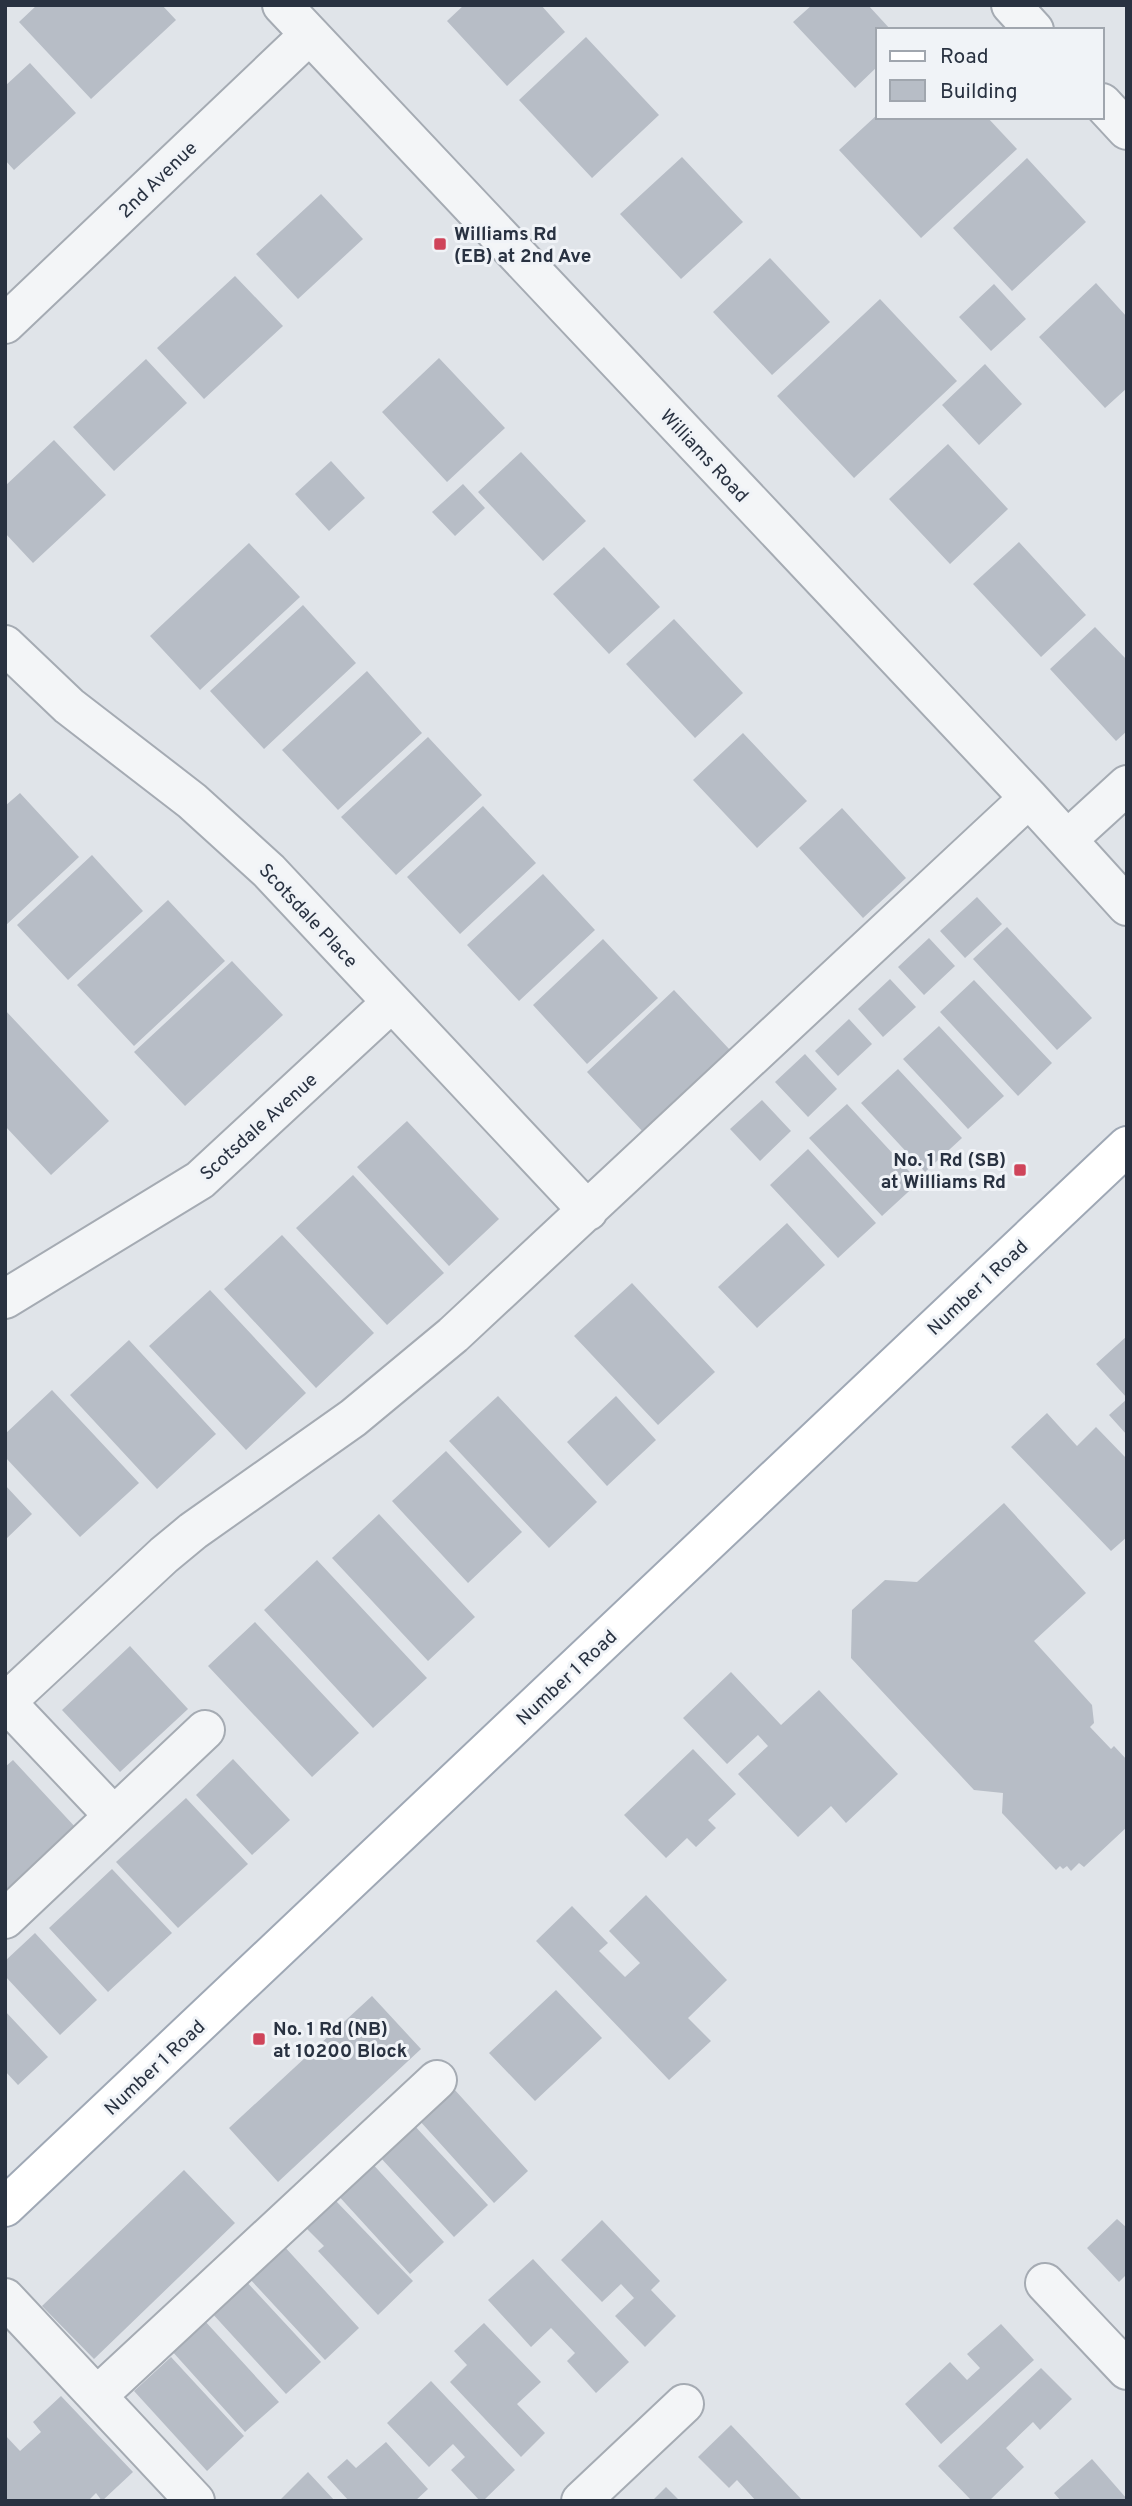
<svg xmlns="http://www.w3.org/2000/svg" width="1132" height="2506" viewBox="0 0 1132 2506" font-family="Overpass,sans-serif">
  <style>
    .building { fill: #b7bdc6 }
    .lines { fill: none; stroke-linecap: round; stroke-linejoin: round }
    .minor-casing { stroke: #a5abb3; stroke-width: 42 }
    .major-casing { stroke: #9fa8b5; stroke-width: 42 }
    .minor { stroke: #f3f5f7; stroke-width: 38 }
    .major { stroke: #fff; stroke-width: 38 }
    .poi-dot { fill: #cf445a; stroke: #f0f3f7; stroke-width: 2.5 }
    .labels { text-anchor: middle; stroke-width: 6; stroke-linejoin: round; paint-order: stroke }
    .street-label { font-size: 19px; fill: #293241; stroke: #f0f3f7 }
    .poi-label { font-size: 19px; font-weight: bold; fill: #293241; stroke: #f0f3f7; text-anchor: start }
  </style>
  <rect width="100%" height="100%" fill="#e0e4e9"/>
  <!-- building -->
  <path class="building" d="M37,5H162L176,20L91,99L19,22Z
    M464,5H541L565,32L507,86L447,21Z
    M812,5H868L891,30H878V66L855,88L793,22Z
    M586,37L659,115L592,178L519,100Z
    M30,63L76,113L14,170L5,160V86Z
    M878,114V117H987L1017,149L921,238L839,150Z
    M682,157L743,222L681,279L620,214Z
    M1027,158L1086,222L1012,291L953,228Z
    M321,194L363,239L298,299L256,254Z
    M770,258L830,322L772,375L713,312Z
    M235,276L283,326L204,399L157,348Z
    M1096,283L1127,317V388L1105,408L1039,337Z
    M994,284L1026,319L991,351L959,317Z
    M880,299L957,381L854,478L777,396Z
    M439,358L505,428L447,482L382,412Z
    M146,359L187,403L114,471L73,427Z
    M985,364L1022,404L979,445L942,405Z
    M54,440L106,495L33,563L5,533V486Z
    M948,444L1008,509L950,564L889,499Z
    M521,452L586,521L543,561L478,492Z
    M331,461L365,498L329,531L295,494Z
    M463,484L485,508L455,536L432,512Z
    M1019,542L1086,615L1041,657L973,584Z
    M249,543L300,597L200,690L150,636Z
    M604,547L660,607L609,654L553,594Z
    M303,605L356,663L264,749L210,691Z
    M674,619L743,693L695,738L626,664Z
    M1095,627L1127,660V731L1116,741L1050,669Z
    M367,671L422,733L338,810L282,750Z
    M743,733L807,801L757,848L693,780Z
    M428,737L482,795L396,875L341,817Z
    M20,793L79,857L5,926V806Z
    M483,806L536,863L460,934L407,877Z
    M842,808L906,878L863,918L799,848Z
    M92,855L143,911L68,980L17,925Z
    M543,874L595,930L519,1001L467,945Z
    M977,897L1002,924L965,958L940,931Z
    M168,900L225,961L134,1046L77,985Z
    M1007,927L1092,1018L1057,1050L973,959Z
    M929,938L955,966L924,995L898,967Z
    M603,939L658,998L587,1064L533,1005Z
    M232,961L283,1015L185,1106L134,1052Z
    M890,979L916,1007L883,1037L858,1009Z
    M974,980L1052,1063L1018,1096L940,1012Z
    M674,990L730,1050L643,1132L587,1072Z
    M5,1010L109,1121L51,1175L5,1126Z
    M849,1019L872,1044L838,1076L815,1051Z
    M939,1026L1004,1096L968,1129L903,1059Z
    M805,1054L837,1089L808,1117L775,1082Z
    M898,1069L962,1138L925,1172L861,1103Z
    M762,1100L791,1131L760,1161L730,1129Z
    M847,1104L919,1182L882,1216L809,1138Z
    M407,1121L499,1219L449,1266L357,1167Z
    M808,1149L876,1223L838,1258L770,1185Z
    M353,1175L444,1273L387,1325L296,1228Z
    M787,1223L825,1265L757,1328L718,1287Z
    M282,1235L374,1333L316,1388L224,1289Z
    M632,1283L715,1372L658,1425L574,1336Z
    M210,1290L306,1393L246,1450L149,1346Z
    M1127,1336V1398L1096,1364Z
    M129,1340L216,1434L157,1489L70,1395Z
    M52,1390L139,1483L80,1537L5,1457V1434Z
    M498,1396L597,1502L549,1548L449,1441Z
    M616,1396L656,1440L607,1486L567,1442Z
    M1127,1399V1435L1109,1415Z
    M1047,1413L1077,1446L1096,1427L1127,1459V1537L1111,1551L1011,1447Z
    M446,1451L522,1532L468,1583L392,1501Z
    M5,1485L32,1514L5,1540Z
    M1004,1503L1086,1593L1034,1641L1092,1705L1094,1723L1090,1727L1111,1749L1114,1746L1127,1760V1827L1084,1867L1079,1863L1071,1871L1067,1866L1063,1869L1060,1866L1056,1870L1002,1813L1003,1793L974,1790L851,1658L852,1610L885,1580L917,1582Z
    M379,1514L475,1617L428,1661L332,1558Z
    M317,1560L427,1678L373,1728L264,1610Z
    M255,1622L359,1733L312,1777L208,1666Z
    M130,1646L188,1709L120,1772L62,1710Z
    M731,1672L781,1725L819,1690L898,1774L846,1823L831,1806L798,1837L738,1774L768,1746L758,1735L727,1764L683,1718Z
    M693,1749L736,1794L708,1820L716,1828L696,1847L687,1838L666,1858L624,1815Z
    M233,1759L290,1820L252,1855L196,1795Z
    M13,1760L77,1829L8,1893L5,1891V1767Z
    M186,1798L248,1864L178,1928L116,1862Z
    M112,1869L172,1933L108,1992L49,1928Z
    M646,1895L727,1980L688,2018L711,2041L669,2080L536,1941L572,1906L608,1943L599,1951L625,1977L640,1963L609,1931Z
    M35,1933L97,2000L60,2035L5,1976V1961Z
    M556,1990L602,2038L535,2101L489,2053Z
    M372,1996L421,2049L278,2182L229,2128Z
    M5,2011L48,2057L18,2085L5,2071Z
    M454,2089L528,2171L494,2203L419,2120Z
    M413,2124L488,2205L454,2237L379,2156Z
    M369,2160L444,2242L410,2274L335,2192Z
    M184,2170L235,2223L94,2359L42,2306Z
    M335,2200L413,2281L378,2315L318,2251L324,2246L306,2228Z
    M1117,2219L1127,2228V2274L1119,2282L1087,2248Z
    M602,2220L660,2281L651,2290L676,2316L645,2347L615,2316L634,2298L621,2284L602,2302L561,2260Z
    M283,2245L359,2328L325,2360L248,2277Z
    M533,2259L629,2362L596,2393L567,2361L575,2353L551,2328L531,2347L488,2300Z
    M244,2279L321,2362L286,2394L210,2311Z
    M204,2320L279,2402L245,2432L171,2350Z
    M484,2323L541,2382L517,2404L545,2433L521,2457L450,2382L467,2365L454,2351Z
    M1001,2324L1034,2360L941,2444L905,2404L950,2362L967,2380L980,2368L967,2354Z
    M171,2357L244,2436L207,2471L134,2391Z
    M1041,2368L1072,2399L1040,2430L1033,2422L1006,2448L1024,2467L989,2501H972L938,2466Z
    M431,2381L515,2470L483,2501H480L451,2470L465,2457L453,2444L429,2467L387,2423Z
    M61,2396L133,2472L102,2501L96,2493L88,2501H5V2435L20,2451L41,2432L33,2422Z
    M731,2425L803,2501H756L737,2480L729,2488L698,2457Z
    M386,2442L428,2489L415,2501H349L327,2477L347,2459L356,2468Z
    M1092,2459L1127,2499V2501H1061L1054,2493Z
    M308,2472L335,2501H279Z
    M666,2487L680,2501H652Z"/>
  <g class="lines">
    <!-- minor casing -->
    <g class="minor-casing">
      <path id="minor" d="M282,5L1029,798L1127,906
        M1011,5L1034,30
        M1102,103L1127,130
        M5,324L309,35
        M5,645L69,706L192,801L269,871L588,1211
        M1068,839L1127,785
        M5,1299L200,1180L391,1003
        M6,1702L114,1816
        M5,1703L164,1555L193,1531L353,1418L453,1335L1029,798
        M5,1919L205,1730
        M1045,2283L1127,2370
        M5,2298L195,2501
        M97,2396L437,2080
        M581,2501L684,2404"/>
    </g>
    <!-- major casing -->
    <g class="major-casing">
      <path id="major" d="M5,2207L1127,1146"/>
    </g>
    <!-- minor -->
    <use href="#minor" class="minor"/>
    <!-- major -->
    <use href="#major" class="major"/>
  </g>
  <!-- markers -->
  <g class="poi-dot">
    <rect x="433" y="237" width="14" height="14" rx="3.5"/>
    <rect x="1013" y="1163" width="14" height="14" rx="3.5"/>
    <rect x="252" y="2032" width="14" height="14" rx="3.5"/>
  </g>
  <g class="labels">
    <!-- street labels -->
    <g class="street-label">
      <text transform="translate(157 179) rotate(-44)" y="7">2nd Avenue</text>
      <text transform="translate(705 455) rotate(47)" y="7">Williams Road</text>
      <text transform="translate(309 915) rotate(47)" y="7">Scotsdale Place</text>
      <text transform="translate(258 1126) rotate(-42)" y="7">Scotsdale Avenue</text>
      <text transform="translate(977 1287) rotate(-43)" y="7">Number 1 Road</text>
      <text transform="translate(566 1677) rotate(-43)" y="7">Number 1 Road</text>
      <text transform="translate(154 2067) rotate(-43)" y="7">Number 1 Road</text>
    </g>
    <!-- poi labels -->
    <g class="poi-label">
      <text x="454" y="240">Williams Rd<tspan x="454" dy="22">(EB) at 2nd Ave</tspan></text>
      <text x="1006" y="1166" text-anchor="end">No. 1 Rd (SB)<tspan x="1006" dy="22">at Williams Rd</tspan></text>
      <text x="273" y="2035">No. 1 Rd (NB)<tspan x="273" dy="22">at 10200 Block</tspan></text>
    </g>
  </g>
  <!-- border -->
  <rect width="1132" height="2506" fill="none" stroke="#293241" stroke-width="14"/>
  <!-- legend -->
  <rect x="876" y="28" width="228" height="91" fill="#f0f3f7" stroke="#a0a6ae" stroke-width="2"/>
  <rect x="890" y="51" width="35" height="10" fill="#ffffff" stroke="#a0a6ae" stroke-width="2"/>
  <text x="940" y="63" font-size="21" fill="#293241">Road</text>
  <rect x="890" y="80" width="35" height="21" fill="#b7bdc6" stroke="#a0a6ae" stroke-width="2"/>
  <text x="940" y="98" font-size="21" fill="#293241">Building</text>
</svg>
